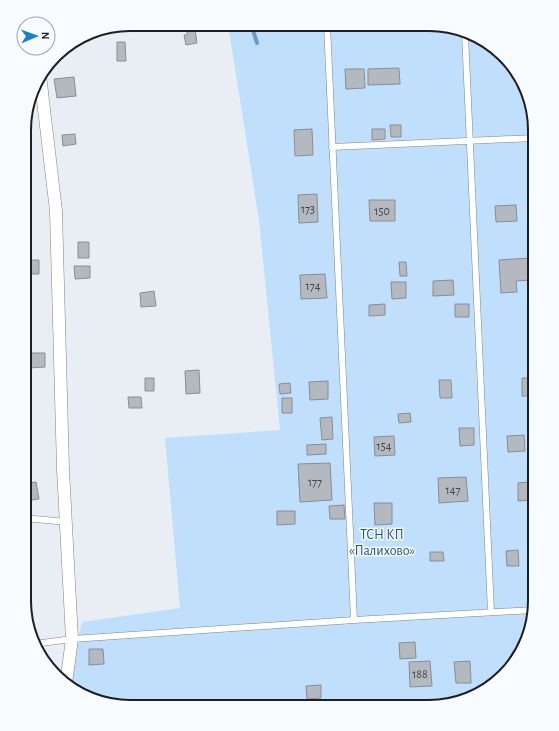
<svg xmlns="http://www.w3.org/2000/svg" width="559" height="731" viewBox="0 0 559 731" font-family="'Alegreya Sans',sans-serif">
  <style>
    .green { fill: #bfdffd }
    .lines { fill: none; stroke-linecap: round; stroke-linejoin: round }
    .stream { stroke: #689bc9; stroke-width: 4 }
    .building { fill: #b3b9be; stroke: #888e93 }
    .lane-casing { stroke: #7f8489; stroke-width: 7 }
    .street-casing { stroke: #7f8489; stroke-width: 13 }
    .lane { stroke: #fff; stroke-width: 6 }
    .street { stroke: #fff; stroke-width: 12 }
    .labels { text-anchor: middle; stroke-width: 3; stroke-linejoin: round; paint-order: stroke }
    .number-label { font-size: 12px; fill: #424648 }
    .park-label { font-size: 14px; fill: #1b5380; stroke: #f8fbff }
    .rim { fill: none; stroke: #1d1f21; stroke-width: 2 }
  </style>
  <rect width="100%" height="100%" fill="#e8eef4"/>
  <!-- green -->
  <path class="green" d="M228,24L443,25L493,46L524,83L535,130V608L517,660L476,696L429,707L117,706L71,689L67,685L82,622L180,608L165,438L280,430L259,220Z"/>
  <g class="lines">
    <!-- stream -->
    <path class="stream" d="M251,24L257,43"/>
  </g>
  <!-- building -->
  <path class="building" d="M195,29L197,43L186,45L184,35H187V31Z
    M117,42H125L126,61H117Z
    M399,68L400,84L368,85V69Z
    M345,69H364L365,88L346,89Z
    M74,77L76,96L57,98L54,79Z
    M390,125H401V137H391Z
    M312,129L313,155L295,156L294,130Z
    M372,129H385V139L372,140Z
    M75,134L76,144L63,146L62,135Z
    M317,194L318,222L299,223L298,195Z
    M369,200H395V221H370Z
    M516,205L517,221L496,222L495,206Z
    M78,242H89V258H78Z
    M530,258L531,280L516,281L517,292L501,293L499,260Z
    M25,260H39V274H25Z
    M399,262H406L407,276H400Z
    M74,266H90V278L75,279Z
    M325,274L327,298L301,299L300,275Z
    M453,280L454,295L433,296V281Z
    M391,282H406V298L392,299Z
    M154,291L156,306L141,307L140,293Z
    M385,304V315L369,316V305Z
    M455,304H469V317H455Z
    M29,353H45V367L29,368Z
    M199,370L200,393L186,394L185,371Z
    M145,378H154V391H145Z
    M522,378H535V396H522Z
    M439,380H451L452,398H440Z
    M328,381V399L310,400L309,382Z
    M290,383L291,393L280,394L279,384Z
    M128,397H141L142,408H129Z
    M282,398H292V413H282Z
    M410,413L411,422L399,423L398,414Z
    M332,417L333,439L322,440L320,418Z
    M459,428H474V445L460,446Z
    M524,435L525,451L508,452L507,436Z
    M394,436L395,455L375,456L374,437Z
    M326,444V454L307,455V445Z
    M330,463L332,500L300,502L298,464Z
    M466,477L468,501L439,503L438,478Z
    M36,482L39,499L24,501V484Z
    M529,482L530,500L518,501V483Z
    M374,503H392V524L375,525Z
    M344,505L345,519H330L329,506Z
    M277,511H295V524L277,525Z
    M518,550L519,566H507L506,551Z
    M430,552H443L444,561H430Z
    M415,642L416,658L400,659L399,643Z
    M89,649H103L104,664L89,665Z
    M430,661L432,686L410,687L409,662Z
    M470,661L471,683H456L454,662Z
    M321,685V698L307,699L306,686Z"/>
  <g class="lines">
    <!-- lane casing -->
    <g class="lane-casing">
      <path id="lane" d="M327,25L354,620
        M465,34L491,612
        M332,147L535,138
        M24,518L67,522
        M34,644L72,639L354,620L534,610"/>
    </g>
    <!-- street casing -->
    <g class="street-casing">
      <path id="street" d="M40,75L56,211L63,469L72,639L66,683"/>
    </g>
    <!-- lane -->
    <use href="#lane" class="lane"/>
    <!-- street -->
    <use href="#street" class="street"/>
  </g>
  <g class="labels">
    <!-- number labels -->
    <g class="number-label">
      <text x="308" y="213">173</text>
      <text x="382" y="215">150</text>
      <text x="313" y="290">174</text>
      <text x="384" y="450">154</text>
      <text x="315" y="486">177</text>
      <text x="453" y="494">147</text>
      <text x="420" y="678">188</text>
    </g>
    <!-- park labels -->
    <g class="park-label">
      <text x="382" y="539">ТСН КП<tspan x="382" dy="16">«Палихово»</tspan></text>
    </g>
  </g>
  <!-- crop -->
  <path d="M0 0H559V731H0ZM130 31H429A99 99 0 0 1 528 130V601A99 99 0 0 1 429 700H130A99 99 0 0 1 31 601V130A99 99 0 0 1 130 31Z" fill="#f8fbff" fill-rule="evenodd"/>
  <path class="rim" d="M130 31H429A99 99 0 0 1 528 130V601A99 99 0 0 1 429 700H130A99 99 0 0 1 31 601V130A99 99 0 0 1 130 31Z"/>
  <!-- north arrow -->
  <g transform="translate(36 36) rotate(88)"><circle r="19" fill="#f8fbff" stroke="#a0a3a6"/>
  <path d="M0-3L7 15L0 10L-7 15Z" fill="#1781cb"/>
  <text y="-6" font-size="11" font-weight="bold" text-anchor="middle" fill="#1d1f21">N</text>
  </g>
</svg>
